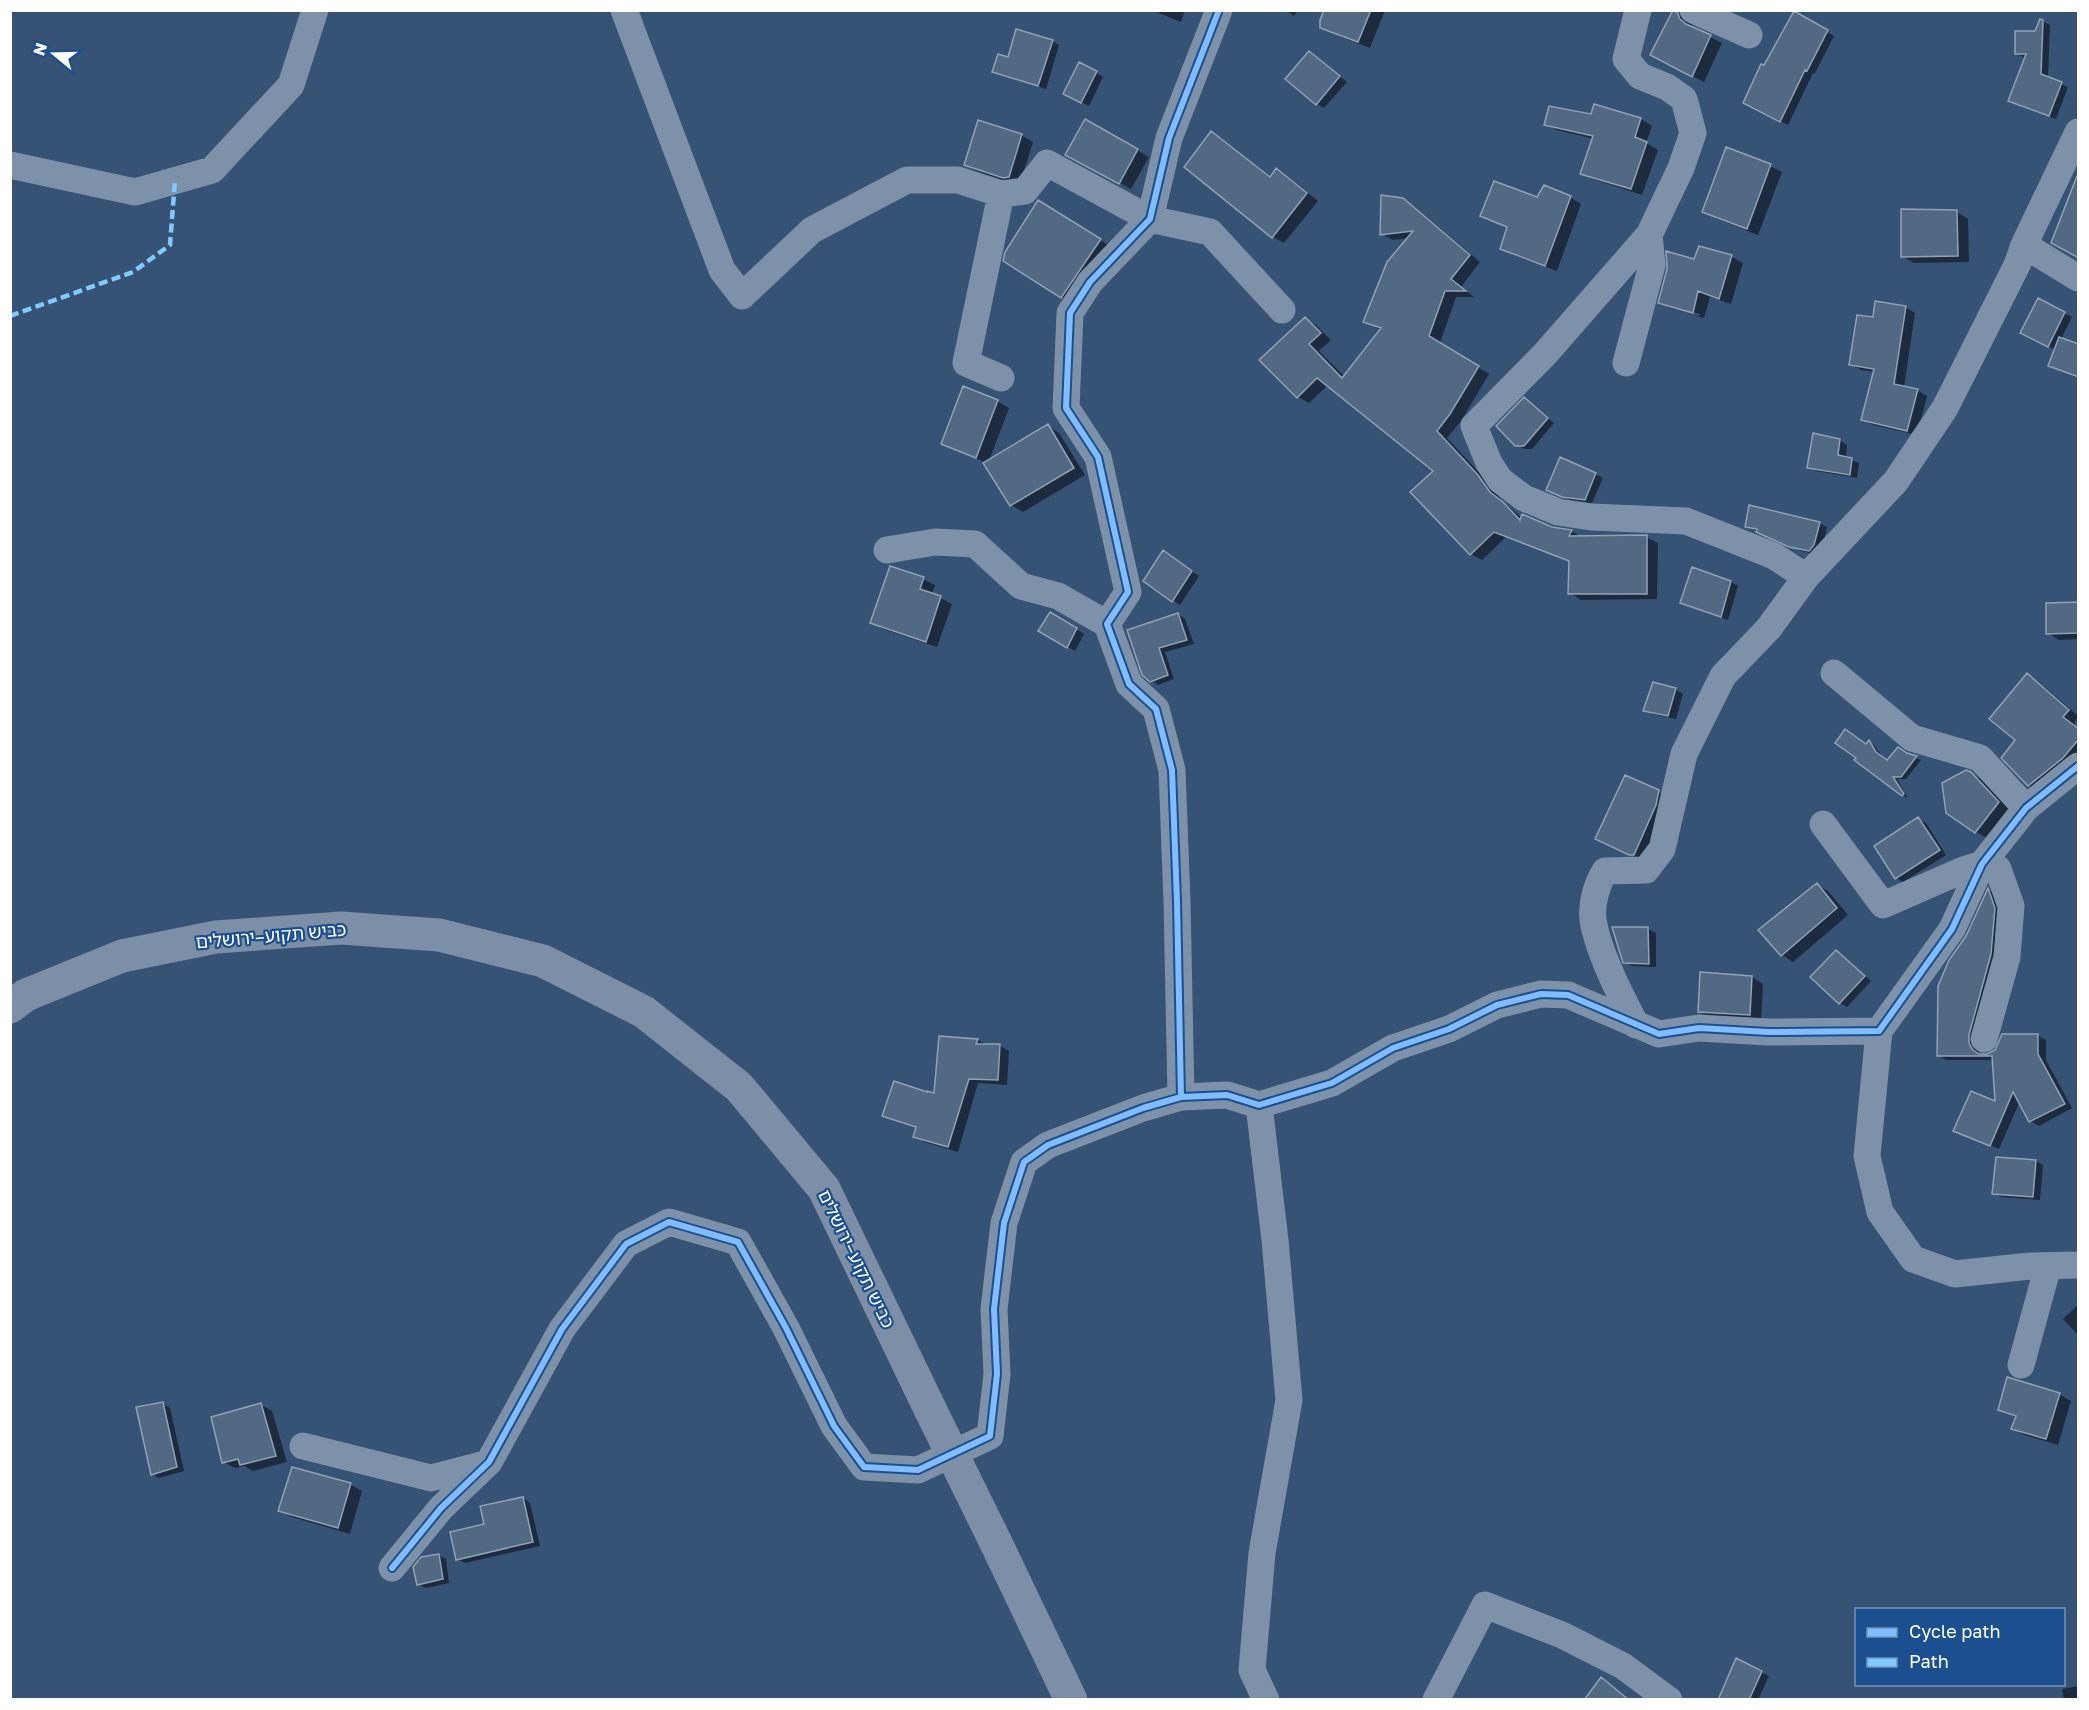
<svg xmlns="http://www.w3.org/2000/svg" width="2089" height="1710" viewBox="0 0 2089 1710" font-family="'Golos Text','Noto Sans Hebrew',sans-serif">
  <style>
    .shadow { fill: #0007; fill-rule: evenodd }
    .building { fill: #526984; stroke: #92a2b6; stroke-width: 1.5 }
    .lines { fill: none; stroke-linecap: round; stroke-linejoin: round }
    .minor { stroke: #7d92a8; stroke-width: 27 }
    .major { stroke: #7d8ea7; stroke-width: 33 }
    .major-bridge { stroke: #7d8ea7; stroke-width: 33 }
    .quiet { stroke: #80caff; stroke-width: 4.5; stroke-dasharray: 9 4.5; stroke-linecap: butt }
    .cycleway-casing { stroke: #1b4f8f; stroke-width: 10 }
    .cycleway { stroke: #80bcff; stroke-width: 6 }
    .labels { text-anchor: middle; stroke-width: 4.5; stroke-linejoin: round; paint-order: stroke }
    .street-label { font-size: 18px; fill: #fff; stroke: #1b4f8f }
  </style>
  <rect width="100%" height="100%" fill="#365274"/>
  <!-- shadow -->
  <path class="shadow" d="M1151,10H1185L1181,22Z
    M1286,10H1298L1294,16Z
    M1326,10H1385L1370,48L1334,34L1322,27Z
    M1674,12L1689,21L1694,29L1722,43L1704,82L1664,61Z
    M1795,13L1834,36L1815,73H1813L1788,125L1752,107L1764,67Z
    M2042,21L2050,25L2048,78L2068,87L2056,119L2017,104L2026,58L2016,54L2036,32Z
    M1052,41L1059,45L1046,89L1001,75L994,71L1009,59Z
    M1310,53L1347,82L1324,108L1317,104Z
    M1096,73L1103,77L1089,106L1072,98Z
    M1595,106L1641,119L1652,126L1646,143L1658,150L1642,195L1593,179L1582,173L1594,139L1557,130L1546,124L1592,116Z
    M1086,121L1149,157L1131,189L1067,154Z
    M1211,133L1223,140L1271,177L1277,170L1288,177L1318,201L1284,243L1273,237Z
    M1021,135L1033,142L1020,183L1015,184L977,171L966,165Z
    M1770,166L1782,172L1758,235L1715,218L1704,211Z
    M1570,197L1581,204L1557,271L1513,255L1502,248L1508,228L1482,216L1538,199Z
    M1403,200L1415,207L1480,262L1461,287L1474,297H1456L1440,343L1489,374L1461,421L1447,438L1489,483L1501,500L1522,518L1552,528L1571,531L1582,537H1646L1658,543L1657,599L1581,600L1570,593L1571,562L1506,537L1482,560L1471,554L1412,492L1436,471L1328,385L1309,403L1298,397L1305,319L1316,325L1331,340L1319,351L1345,377L1381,330L1365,322L1409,238L1393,240L1382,234Z
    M1050,208L1111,247L1073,303L1062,297Z
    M1957,212L1968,219L1969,262L1914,263L1902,256Z
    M1700,248L1732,257L1743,263L1731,304L1710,297L1704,318L1672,309L1660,302L1695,261ZM1670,305L1700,314L1699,317L1670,308Z
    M1905,307L1915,313L1904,387L1917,390L1927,396L1917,435L1873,425L1863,420L1875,372L1861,370L1851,364L1874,319Z
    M2064,313L2072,317L2061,339L2078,345V377L2050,365L2056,350L2029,337Z
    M1525,399L1554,423L1532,449H1524L1516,444Z
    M997,401L1009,408L989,461L1048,426L1059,433L1085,475L1023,512L1011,505L984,462L943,443Z
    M1840,440L1847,445L1846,458L1859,463L1857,478L1816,471L1809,467Z
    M1595,474L1603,478L1592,503L1571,500L1555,494Z
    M1819,523L1827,527L1822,549L1817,555L1798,550L1747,526Z
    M1170,556L1199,576L1180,605L1145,581Z
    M923,579L935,585L932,594L952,604L937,647L883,629L872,622Z
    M1731,582L1738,586L1728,620L1682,603Z
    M2078,604V639L2059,640L2048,633Z
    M1051,614L1084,634L1075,651L1040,631Z
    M1178,614L1185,619L1194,644L1165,652L1174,679L1158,685L1144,674Z
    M2027,675L2039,682L2078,716L2074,724L2078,728V759L2040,792L2029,785L2017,740Z
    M1675,689L1683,694L1676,719L1652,714L1645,710Z
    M1869,742L1874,745L1882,756L1888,761L1908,755L1921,760L1906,779H1897L1908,798L1902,795L1867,746Z
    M1971,773L1983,780L2009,809L1987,838L1976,832Z
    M1625,777L1670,798L1642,860L1597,839Z
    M1918,819L1926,823L1946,855L1903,882L1896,878Z
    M1817,885L1828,891L1848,915L1793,962L1782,955Z
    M1989,890L1996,895L2003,914L1977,1049L1981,1056H1988L2037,1035L2046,1040V1060L2072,1108L2039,1126L2030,1121L2020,1101L1999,1149L1964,1135L1997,1103L1994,1060H1946L1938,1055L1968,937Z
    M1614,929H1648L1656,933V967L1632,966L1625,962Z
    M1836,951L1843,956L1871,981L1847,1007L1840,1003Z
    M1752,977L1763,984L1761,1021L1711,1018L1699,1012Z
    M940,1038L978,1040L987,1045L1000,1046L1009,1051L1007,1085L978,1083L958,1152L924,1142L915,1136L918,1129L884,1115L936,1095Z
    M1997,1158L2036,1161L2043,1165L2040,1200L2001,1197L1994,1193Z
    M2078,1305V1335L2063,1319Z
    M2059,1394L2071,1401L2058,1445L2024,1435L2013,1429L2017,1418L1999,1409Z
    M163,1404L170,1408L184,1471L159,1478L152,1474Z
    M261,1405L272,1411L287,1462L253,1471L244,1466L235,1468L223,1462Z
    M293,1468L351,1485L362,1491L350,1534L292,1517L280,1511Z
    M523,1498L530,1503L540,1546L465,1563L457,1559Z
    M438,1555L446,1559L449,1583L426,1588L418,1584Z
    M1761,1672L1769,1676L1758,1700H1724Z
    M1602,1679L1613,1686L1630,1700H1586Z
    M2078,1686V1700H2064L2062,1689Z"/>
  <!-- building -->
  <path class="building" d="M1324,10H1371L1358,42L1320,28V20Z
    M1673,10L1677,12L1680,19L1686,24L1711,35L1692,77L1650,55Z
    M1794,11L1828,30L1807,71L1805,70L1780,122L1743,103L1761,64L1764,65Z
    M2040,19L2043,20L2041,74L2062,82L2049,116L2008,101L2026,54H2015V31H2035Z
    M1016,29L1053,40L1038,86L992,72L998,54L1008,57Z
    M1309,51L1340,76L1316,105L1285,79Z
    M1079,62L1097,71L1081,103L1063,94Z
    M1594,104L1641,118L1635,137L1647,142L1631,189L1580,174L1593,136L1544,125L1549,106L1591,114Z
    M1085,119L1138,149L1119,184L1065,155Z
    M978,120L1022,134L1009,177L1003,178L964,165Z
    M1211,131L1270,177L1276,168L1307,193L1272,238L1184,167Z
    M1726,147L1771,164L1747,229L1702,212Z
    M2077,176H2079V258L2051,243Z
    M1494,181L1537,197L1544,185L1571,196L1545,266L1500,249L1507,227L1480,216Z
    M1381,195L1403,198L1470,255L1451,279L1466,291H1445L1429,336L1479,366L1450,414L1437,431L1478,475L1490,492L1503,502L1520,520L1522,514L1552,527L1572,530L1569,536L1647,535V594H1568L1569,561L1494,532L1470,555L1410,492L1433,471L1317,378L1297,398L1259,360L1305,317L1321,333L1309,344L1342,378L1381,328L1363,322L1387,262L1413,231L1380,235Z
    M1038,200L1101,239L1061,298L1003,261L1005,252Z
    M1901,209L1957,210L1958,256L1901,257Z
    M1699,246L1732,255L1719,299L1698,291L1693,313L1658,303L1667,269L1666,251L1694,259Z
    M2038,298L2065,312L2048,347L2020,333Z
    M1875,301L1906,306L1894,384L1918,389L1907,431L1861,420L1874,369L1849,365L1857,315L1873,317Z
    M2059,337L2079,344V377L2048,366Z
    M963,386L998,400L976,458L941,444Z
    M1524,397L1548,418L1524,446H1515L1496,426Z
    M1048,424L1074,468L1010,506L983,463Z
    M1813,433L1840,439L1838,455L1852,458L1850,475L1807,468Z
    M1560,457L1596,473L1585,500L1562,497L1546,490Z
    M1749,505L1820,522L1814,545L1809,551L1789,547L1756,532L1757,529L1745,527Z
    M1163,550L1192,571L1172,602L1143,581Z
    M890,566L924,577L920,589L941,596L926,642L870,623Z
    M1692,567L1731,581L1721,617L1680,603Z
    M2079,602V633L2046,634V603Z
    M1050,612L1077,628L1067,648L1038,631Z
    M1178,613L1187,640L1159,648L1168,675L1150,682L1142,675L1127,630Z
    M2027,673L2069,710L2063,717L2079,729V739L2063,758L2028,786L2001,758L2015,740L1989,719Z
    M1653,682L1676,688L1668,716L1643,711Z
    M1845,729L1866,744L1869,740L1876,752L1887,760L1898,747L1907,753L1917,756L1901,777H1893L1904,794L1902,796L1854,760L1856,758L1835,743Z
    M1966,770L1971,772L1999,802L1975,833L1946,813L1942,783Z
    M1625,775L1659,790L1656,805L1634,855H1629L1595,839Z
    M1918,817L1940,850L1895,879L1874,846Z
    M1817,883L1837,908L1781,956L1758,930Z
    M1988,888L1995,908L1991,954L1969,1035V1043L1973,1050L1979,1054H1987L1995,1050L2002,1034H2038V1054L2065,1104L2029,1122L2013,1092L1990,1146L1953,1131L1971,1091L1995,1101L1992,1056H1937L1938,986L1949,960L1966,936Z
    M1612,927H1648L1649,964L1623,963Z
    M1836,950L1865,976L1839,1004L1810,977Z
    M1700,972L1752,976L1750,1015L1698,1012Z
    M939,1036L978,1039L976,1044H1000L998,1080L969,1079L948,1147L913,1137L916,1127L882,1116L894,1081L927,1092V1091L934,1093Z
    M1996,1157L2036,1160L2033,1197L1992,1194Z
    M2007,1377L2060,1393L2046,1439L2011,1429L2016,1416L1998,1410Z
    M163,1402L177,1467L151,1475L136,1407Z
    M261,1403L276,1456L240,1465L238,1459L222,1463L211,1417Z
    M292,1467L351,1483L338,1528L278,1511Z
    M523,1497L533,1542L456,1560L450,1532L484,1524L480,1506Z
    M439,1554L443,1579L417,1585L413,1567L421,1557Z
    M1736,1658L1762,1671L1749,1700H1718Z
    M1601,1677L1629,1700H1584Z"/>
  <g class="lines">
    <!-- minor -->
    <path class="minor" d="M624,10L722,270L742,296L812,230L907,180H958L1001,194L1025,191L1047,163L1150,219L1210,232L1282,310
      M1638,10L1626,59L1640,76L1667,87L1684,99L1693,133L1681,168L1649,235L1545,354L1474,426L1489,463L1500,480L1524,498L1558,512L1591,517L1686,521L1774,556L1806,577
      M1693,10L1749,35
      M10,165L135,192L212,170L291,85L315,10
      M2024,245L2078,278
      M1626,363L1652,265L1649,235
      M1001,378L966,363L1001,194
      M887,550L935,542L975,544L1021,586L1058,596L1107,624
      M1834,673L1912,738L1980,758L2026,808
      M1823,824L1883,905L1963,870L1982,864L1998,869L2011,906L2007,957L1984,1039
      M1636,1025C1621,997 1598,951 1593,920C1591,903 1597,884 1605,871L1646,870L1662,849L1684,754L1723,676L1769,628L1806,577L1896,481L1945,408L2017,265L2024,245L2078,132
      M1879,1031L1867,1156L1880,1212L1913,1259L1955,1274L2030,1266L2078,1265
      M1181,1097L1177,901L1172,770L1156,709L1129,684L1107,624L1128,592L1098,457L1066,408L1070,313L1090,282L1150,219L1169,138L1219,10
      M1259,1105L1275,1240L1289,1400L1262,1553L1252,1670L1266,1700
      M2021,1365L2048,1266
      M303,1446L431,1478L485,1464
      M392,1568L441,1508L489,1462L562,1329L626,1244L669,1222L738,1242L786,1328L834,1426L864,1467L918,1470L990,1436L997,1374L994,1309L1004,1223L1024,1162L1048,1145L1143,1108L1181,1097L1227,1095L1259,1105L1332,1083L1393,1048L1449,1029L1497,1005L1541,994L1568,995L1659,1034L1699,1028L1768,1032L1879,1031L1952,929L1982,864L2026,808L2078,766
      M1436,1700L1485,1605L1562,1635L1623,1666L1669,1700"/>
    <!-- major -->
    <path class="major" d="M10,1007L26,995L122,956L216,937L341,928L439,935L543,961L644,1012L739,1087L824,1189L930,1409
      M996,1543L1071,1700"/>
    <!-- major-bridge -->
    <path class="major-bridge" d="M930,1409L996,1543"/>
    <!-- quiet -->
    <path class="quiet" d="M10,316L133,272L170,245L175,180"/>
    <!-- cycleway casing -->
    <g class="cycleway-casing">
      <path id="cycleway" d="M1181,1097L1177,901L1172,770L1156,709L1129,684L1107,624L1128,592L1098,457L1066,408L1070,313L1090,282L1150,219L1169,138L1219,10
        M392,1568L441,1508L489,1462L562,1329L626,1244L669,1222L738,1242L786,1328L834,1426L864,1467L918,1470L990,1436L997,1374L994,1309L1004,1223L1024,1162L1048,1145L1143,1108L1181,1097L1227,1095L1259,1105L1332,1083L1393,1048L1449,1029L1497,1005L1541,994L1568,995L1659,1034L1699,1028L1768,1032L1879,1031L1952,929L1982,864L2026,808L2078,766"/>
    </g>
    <!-- cycleway -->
    <use href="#cycleway" class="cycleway"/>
  </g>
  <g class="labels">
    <!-- street labels -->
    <g class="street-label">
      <text transform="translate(271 936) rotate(-5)" y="6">כביש תקוע–ירושלים</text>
      <text transform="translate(856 1259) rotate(64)" y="6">כביש תקוע–ירושלים</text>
    </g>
  </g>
  <!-- border -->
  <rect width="2089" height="1710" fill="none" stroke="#ffffff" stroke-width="24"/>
  <!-- legend -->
  <rect x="1855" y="1608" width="210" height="78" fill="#1b4f8f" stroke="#7695bc" stroke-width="1.5"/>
  <rect x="1867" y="1628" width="30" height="9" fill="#80bcff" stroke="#7695bc" stroke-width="1.5"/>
  <text x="1909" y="1638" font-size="18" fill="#ffffff">Cycle path</text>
  <rect x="1867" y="1658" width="30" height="9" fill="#80caff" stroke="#7695bc" stroke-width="1.5"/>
  <text x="1909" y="1668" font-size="18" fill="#ffffff">Path</text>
  <!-- north arrow -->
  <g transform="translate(54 54) rotate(289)" stroke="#1b4f8f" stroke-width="4.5" paint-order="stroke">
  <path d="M0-4.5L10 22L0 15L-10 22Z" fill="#ffffff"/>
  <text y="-9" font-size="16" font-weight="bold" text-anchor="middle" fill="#ffffff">N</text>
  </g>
</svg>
